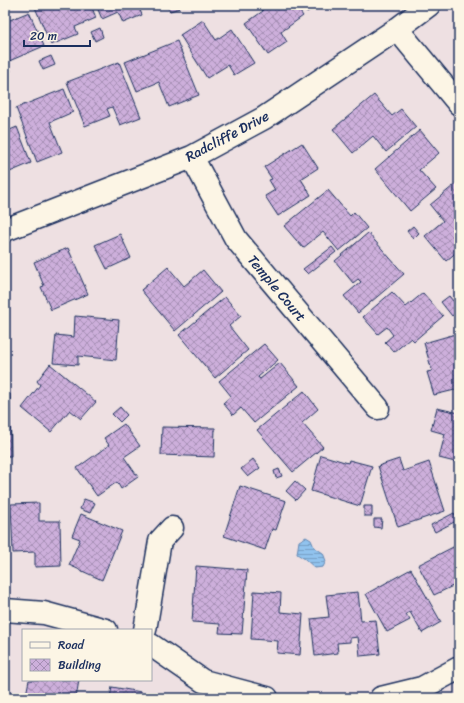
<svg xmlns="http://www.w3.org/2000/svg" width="464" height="703" viewBox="0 0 464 703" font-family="Sriracha,sans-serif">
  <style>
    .water { fill: url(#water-rules); stroke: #6288b4 }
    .building { fill: url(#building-cross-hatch); stroke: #1b2f5e }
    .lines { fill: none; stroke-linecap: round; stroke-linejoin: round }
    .minor-casing { stroke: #1b2f5e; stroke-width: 25 }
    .minor { stroke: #fcf5e5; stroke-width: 22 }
    .labels { text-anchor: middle; stroke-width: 3; stroke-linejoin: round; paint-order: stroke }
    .street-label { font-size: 14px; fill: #1b2f5e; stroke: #fcf5e5 }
  </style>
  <defs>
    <pattern id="water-rules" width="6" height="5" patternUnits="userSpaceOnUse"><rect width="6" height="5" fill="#91c3ee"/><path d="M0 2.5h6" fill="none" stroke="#769fc4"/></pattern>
    <pattern id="building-cross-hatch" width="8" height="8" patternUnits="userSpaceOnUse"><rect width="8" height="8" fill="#cdafdb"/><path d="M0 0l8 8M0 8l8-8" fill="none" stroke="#a68fb5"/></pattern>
  </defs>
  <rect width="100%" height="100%" fill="#eee0e2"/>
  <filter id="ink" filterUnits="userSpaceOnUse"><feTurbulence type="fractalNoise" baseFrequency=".025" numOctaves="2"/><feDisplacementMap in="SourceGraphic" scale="8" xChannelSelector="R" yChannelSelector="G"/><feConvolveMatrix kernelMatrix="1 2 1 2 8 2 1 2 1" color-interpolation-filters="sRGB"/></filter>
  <g filter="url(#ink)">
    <!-- water -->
    <path class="water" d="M306,537L311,540L314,547L323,553L326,561L323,567L315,568L305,559L297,554L299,541Z"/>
    <!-- building -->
    <path class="building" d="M34,5H91L96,18L75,27L78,34L51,45Z
      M96,5H138L142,15L123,23L118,12L102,19Z
      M167,5H178L180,8L170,11Z
      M258,5H295L303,16L281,32L287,42L268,55L246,23L263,11Z
      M303,5H317L307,12Z
      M29,12L44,46L7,62L11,71L5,73V22Z
      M203,20L216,40L232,29L254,63L234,75L228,65L207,78L180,35Z
      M100,28L103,37L95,41L91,32Z
      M177,41L199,95L169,107L159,82L137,91L125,62Z
      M51,56L55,65L43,70L39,61Z
      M119,62L141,117L120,125L112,107L107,109L110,116L85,126L67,82Z
      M64,89L73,112L50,122L62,152L37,162L16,108Z
      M374,95L392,116L401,109L416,127L386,152L373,136L353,153L333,129Z
      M17,127L31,163L5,174V132Z
      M420,130L439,153L419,170L436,189L410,211L375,169Z
      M302,143L318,168L301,179L311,195L278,216L265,196L275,190L269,180L272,179L264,167Z
      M459,181V250L446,261L425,236L443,221L430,205Z
      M328,190L350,216L354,212L367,228L339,251L323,232L303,248L284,226Z
      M413,226L419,233L413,239L407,231Z
      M368,233L404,274L358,313L344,296L361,282L358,279L353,283L335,261Z
      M120,234L131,258L107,269L95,245Z
      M332,247L336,252L308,274L303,269Z
      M68,248L88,294L51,310L41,287L44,286L34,262Z
      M459,256V265L455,259Z
      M168,267L184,286L203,270L221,292L175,331L141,290Z
      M392,292L406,307L423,293L443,316L414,341L411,338L394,352L385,342L393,335L387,327L378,334L363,317Z
      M449,296L459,308V310L452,316L441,302Z
      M225,297L241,316L229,326L248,350L215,378L179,335Z
      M75,316L119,320L116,360L78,356V365L53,363L56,335L74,337Z
      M459,333V389L434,395L427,372L432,371L424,343Z
      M264,344L278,360L258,377L260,379L280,363L299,386L254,423L241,408L233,415L223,403L231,396L219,381Z
      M50,364L96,402L81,419L70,410L51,432L22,408L40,385L37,381Z
      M304,391L318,409L302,423L323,447L293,472L257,430Z
      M5,394H10L11,456H5Z
      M120,407L127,415L120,422L112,414Z
      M437,408L459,413V463L439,458L445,434L431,430Z
      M124,424L140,446L124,457L138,477L121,489L117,482L97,496L77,468L109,445L104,438Z
      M162,427L215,428L214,457L161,455Z
      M321,455L348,463L349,460L372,466L360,506L311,491Z
      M253,459L260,468L248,477L241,469Z
      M399,459L403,471L429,462L445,511L398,527L378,466Z
      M279,469L282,476L276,478L274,471Z
      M295,481L305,490L296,500L286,491Z
      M240,486L286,501L276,530L272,529L265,550L224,536Z
      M84,499L95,503L90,513L80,509Z
      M39,503V521H60L61,566L35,567V552L13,553L11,504Z
      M364,506H372V516H364Z
      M454,513L458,520L435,532L431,525Z
      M81,514L122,531L102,580L69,565L80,539L72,536Z
      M374,519H382L381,528L374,527Z
      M459,544V587L457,584L434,595L418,565Z
      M196,566L247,570L242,634L219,633L220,624L192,622Z
      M411,569L441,622L422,633L410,612L406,614L410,620L387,632L366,594Z
      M254,591L281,593L280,612L303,614L300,655L277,653L278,641L251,639Z
      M358,592L361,621L376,620L380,654L360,656L358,637L350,638V642L337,643L338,653L315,656L311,619L329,617L326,595Z
      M29,680H79L76,698H41L26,695Z
      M112,687L141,692L140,698H110Z"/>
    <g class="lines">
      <!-- minor casing -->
      <g class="minor-casing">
        <path id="minor" d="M397,29L459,104
          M192,157L236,239L378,408
          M5,230L192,157L264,118L397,29L429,5
          M5,610L44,613L106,630
          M145,630L160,541L172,528
          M151,645L203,681L267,698
          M381,698L422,688L459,668"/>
      </g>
      <!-- minor -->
      <use href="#minor" class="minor"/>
    </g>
  </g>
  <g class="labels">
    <!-- street labels -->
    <g class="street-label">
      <text transform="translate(227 136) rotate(-28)" y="5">Radcliffe Drive</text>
      <text transform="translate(277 288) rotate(50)" y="5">Temple Court</text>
    </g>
  </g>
  <!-- margin -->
  <rect width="464" height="703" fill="none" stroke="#fcf5e5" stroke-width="20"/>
  <rect x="10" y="10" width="444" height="683" fill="none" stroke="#1b2f5e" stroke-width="1.5" filter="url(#ink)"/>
  <!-- legend -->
  <rect x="22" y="629" width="130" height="52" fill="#fcf5e5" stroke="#a2a6af"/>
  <rect x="30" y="642" width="20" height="6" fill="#fcf5e5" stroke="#a2a6af"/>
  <text x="58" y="649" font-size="12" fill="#1b2f5e">Road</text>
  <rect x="30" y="659" width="20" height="12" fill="url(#building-cross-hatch)" stroke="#a2a6af"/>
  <text x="58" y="669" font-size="12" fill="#1b2f5e">Building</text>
  <!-- scale -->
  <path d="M24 40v6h66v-6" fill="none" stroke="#1b2f5e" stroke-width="2"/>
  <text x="30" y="40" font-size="12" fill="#1b2f5e" stroke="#fcf5e5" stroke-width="3" paint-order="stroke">20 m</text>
</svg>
